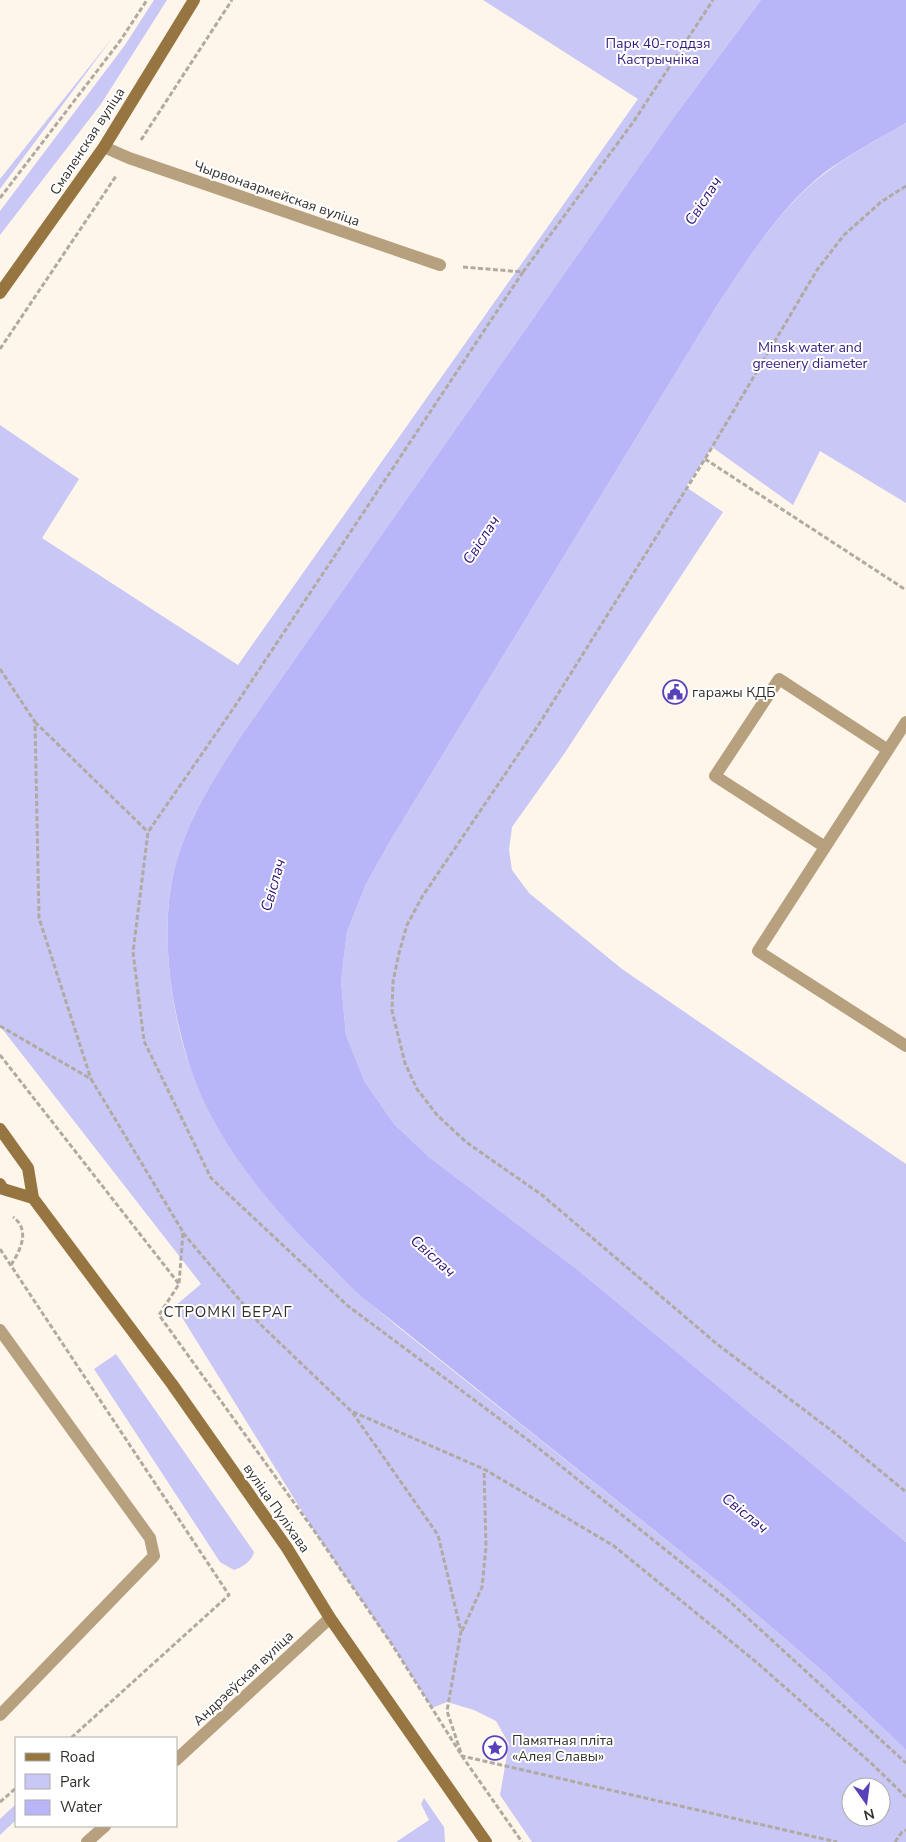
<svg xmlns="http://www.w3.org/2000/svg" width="906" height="1842" viewBox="0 0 906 1842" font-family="'Nunito Sans',sans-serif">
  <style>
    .green { fill: #c8c7f6; fill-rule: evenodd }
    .water { fill: #b8b5f9 }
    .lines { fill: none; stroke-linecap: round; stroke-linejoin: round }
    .path { stroke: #b0aaa2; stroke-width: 3; stroke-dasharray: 5 2.5; stroke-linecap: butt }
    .lane { stroke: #b7a07e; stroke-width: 12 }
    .street { stroke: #b7a07e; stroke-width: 12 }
    .secondary { stroke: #977541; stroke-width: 12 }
    .labels { text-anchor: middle; stroke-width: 4; stroke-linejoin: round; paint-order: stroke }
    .park-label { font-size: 14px; fill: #372080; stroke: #fff }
    .street-label { font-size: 14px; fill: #33302c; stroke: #fff }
    .poi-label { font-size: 14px; fill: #33302c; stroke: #fff; text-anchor: start }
    .water-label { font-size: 15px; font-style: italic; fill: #2f1475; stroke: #fff }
    .neighbourhood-label { font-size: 15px; letter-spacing: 1px; fill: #33302c; stroke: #fff }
  </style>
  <rect width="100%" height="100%" fill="#fef6eb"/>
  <!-- green -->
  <path class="green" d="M154,0H167L101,104L0,235V211L125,45Z
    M483,0H761L671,121L241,736C215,776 189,817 176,863C166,899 166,939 170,976C174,1008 180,1042 192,1071C198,1087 209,1103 217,1118C226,1134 234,1152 245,1167C252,1178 260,1187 268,1197C307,1247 353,1290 402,1330L720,1583L826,1674L906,1750V1842H532L500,1795L509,1744L496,1721L474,1710L447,1702L432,1708L393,1646L313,1529L175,1306L201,1284L0,1026V425L79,479L42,538L238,665L638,99ZM851,1787H881V1817H851Z
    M113,37L0,189V179Z
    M906,123V503L820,451L793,505L712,447L686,487L723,512L564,754L512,827L509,850L512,870L529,893L622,969L906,1164V1542L578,1270L429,1157L394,1124L365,1082L346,1035L341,981L347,932L366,884L392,838L716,307C746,262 780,207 824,174C850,154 878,139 906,123Z
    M116,1354L254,1552C252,1561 243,1567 234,1570L220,1562L94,1369Z
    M424,1798L444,1827L445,1842H396L429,1820L421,1804Z
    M16,1804V1820L0,1835V1819Z"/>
  <!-- water -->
  <path class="water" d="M761,0H906V123C878,139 850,154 824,173C780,207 746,262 716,307L392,838L366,884L347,932L341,981L346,1035L365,1082L394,1124L429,1157L578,1270L906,1542V1750L826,1674L720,1583L362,1297C296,1234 223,1160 192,1072C181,1041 174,1008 170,976C166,939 166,900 176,863C189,817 215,776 241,736L671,121Z"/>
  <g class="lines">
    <!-- path -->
    <path class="path" d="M141,140L232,0
      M906,186L881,202L844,235L817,270L705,459L541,721L422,897L407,925L399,953L393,982L392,1011L405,1063L417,1089L437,1115L466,1142L542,1195L717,1344L832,1431L906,1492
      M0,198L120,41L147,0
      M463,267L523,272L634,121L713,0
      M523,272L235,706L148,832L133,952L144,1041L211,1178L348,1306L532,1443L727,1599L906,1763
      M0,349L116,176
      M705,459L906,590
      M0,669L35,722L39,918L91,1079
      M35,722L148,832
      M0,1026L91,1079L183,1232L179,1284L159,1315L313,1529L393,1646L462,1756L522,1842
      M0,1055L179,1284
      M183,1233L260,1324L352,1412L438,1535L461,1631L447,1711L462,1756L837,1842
      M0,1249L229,1595L71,1738
      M11,1265C20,1251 31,1230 13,1217
      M353,1412L484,1469L614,1546L755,1661L871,1763L906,1797
      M462,1631L482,1587L486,1547L484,1469
      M0,1802L16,1788
      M895,1842L902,1832L906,1830"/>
    <!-- lane -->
    <path class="lane" d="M906,722L758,951L906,1046
      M825,847L715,776L779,679L888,750
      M0,1330L150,1538L154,1556L0,1715"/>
    <!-- street -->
    <path class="street" d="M104,147L129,158L440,265
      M176,1760L330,1618
      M87,1842L105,1826"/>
    <!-- secondary -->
    <path class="secondary" d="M0,293L104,147L194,0
      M0,1129L28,1168L33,1198
      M0,1184L3,1189L33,1198L172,1384L287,1548L330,1618L486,1842"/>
  </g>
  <!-- icons -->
  <defs>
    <g id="civic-ring" transform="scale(1.25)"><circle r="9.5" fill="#fff" stroke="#5841b9" stroke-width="1.5"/><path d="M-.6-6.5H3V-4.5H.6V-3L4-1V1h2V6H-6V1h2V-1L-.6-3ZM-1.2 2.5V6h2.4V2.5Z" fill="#5841b9"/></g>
    <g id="sight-ring" transform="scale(1.25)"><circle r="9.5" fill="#fff" stroke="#5841b9" stroke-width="1.5"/><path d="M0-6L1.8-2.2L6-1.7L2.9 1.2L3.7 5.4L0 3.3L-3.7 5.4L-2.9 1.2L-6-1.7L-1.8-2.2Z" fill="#5841b9"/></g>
  </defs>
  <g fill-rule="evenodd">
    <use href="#civic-ring" x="675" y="692"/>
    <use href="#sight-ring" x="495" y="1748"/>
  </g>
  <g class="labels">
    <!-- park labels -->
    <g class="park-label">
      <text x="658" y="48">Парк 40-годдзя<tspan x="658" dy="16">Кастрычніка</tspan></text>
      <text x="810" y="352">Minsk water and<tspan x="810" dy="16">greenery diameter</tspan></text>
    </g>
    <!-- street labels -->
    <g class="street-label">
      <text transform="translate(87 141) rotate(-57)" y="5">Смаленская вуліца</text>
      <text transform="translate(277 193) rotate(19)" y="5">Чырвонаармейская вуліца</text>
      <text transform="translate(277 1508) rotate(55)" y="5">вуліца Пуліхава</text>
      <text transform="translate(243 1678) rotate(-43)" y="5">Андрэеўская вуліца</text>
    </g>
    <!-- poi labels -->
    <g class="poi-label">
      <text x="692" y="697">гаражы КДБ</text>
      <text x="512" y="1745">Памятная пліта<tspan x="512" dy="16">«Алея Славы»</tspan></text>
    </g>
    <!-- water labels -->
    <g class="water-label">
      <text transform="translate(703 201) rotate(-57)" y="5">Свіслач</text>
      <text transform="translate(481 540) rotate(-57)" y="5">Свіслач</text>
      <text transform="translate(273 885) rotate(-74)" y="5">Свіслач</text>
      <text transform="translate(433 1256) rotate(42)" y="5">Свіслач</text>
      <text transform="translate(745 1513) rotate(39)" y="5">Свіслач</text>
    </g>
    <!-- neighbourhood labels -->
    <g class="neighbourhood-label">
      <text x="228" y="1317">СТРОМКІ БЕРАГ</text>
    </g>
  </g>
  <!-- legend -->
  <rect x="15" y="1737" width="162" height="90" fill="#ffffff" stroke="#adacab"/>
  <rect x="25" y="1753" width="25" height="8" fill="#977541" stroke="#adacab"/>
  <text x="60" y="1762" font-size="15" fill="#33302c">Road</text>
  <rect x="25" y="1774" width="25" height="15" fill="#c8c7f6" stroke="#adacab"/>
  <text x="60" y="1787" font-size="15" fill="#33302c">Park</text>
  <rect x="25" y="1800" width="25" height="15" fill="#b8b5f9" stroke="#adacab"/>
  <text x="60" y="1812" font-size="15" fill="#33302c">Water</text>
  <!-- north arrow -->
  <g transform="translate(866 1802) rotate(166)"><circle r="24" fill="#ffffff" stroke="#adacab"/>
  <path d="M0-4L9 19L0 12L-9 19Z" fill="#5841b9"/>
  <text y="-8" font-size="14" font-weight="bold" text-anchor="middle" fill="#33302c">N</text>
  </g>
</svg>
